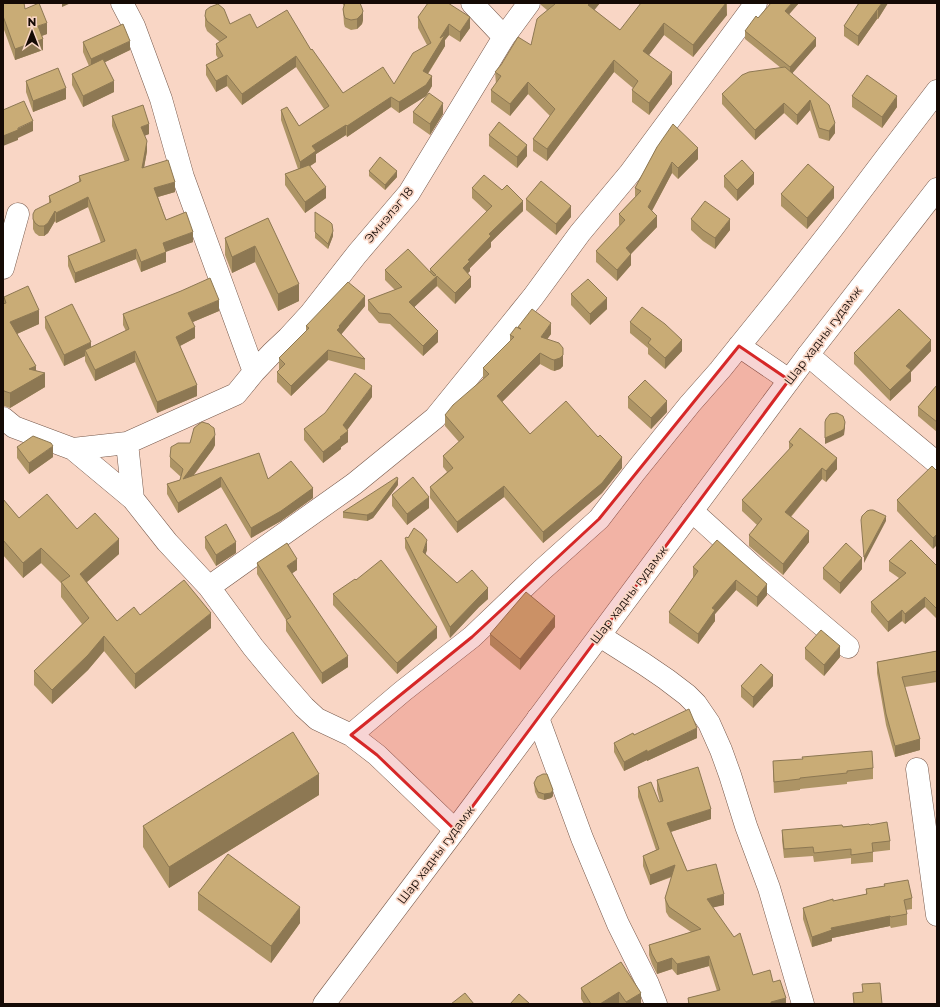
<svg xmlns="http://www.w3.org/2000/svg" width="940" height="1007" viewBox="0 0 940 1007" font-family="Montserrat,sans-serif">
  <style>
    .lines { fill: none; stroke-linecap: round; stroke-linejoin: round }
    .street-casing { stroke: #77594b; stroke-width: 23 }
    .secondary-casing { stroke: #77594b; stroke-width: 23 }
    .street { stroke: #fff; stroke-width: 22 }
    .secondary { stroke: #fff; stroke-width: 22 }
    .wall { fill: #ad9465 }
    .shaded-wall { fill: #8d7853 }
    .building { fill: #c9ac76; stroke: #8d7853 }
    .marked { fill: #d62828; fill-opacity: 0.2; stroke: #d62828; stroke-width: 3; stroke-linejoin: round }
    .labels { text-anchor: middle; stroke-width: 3.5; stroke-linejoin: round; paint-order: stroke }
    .street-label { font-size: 12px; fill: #150a05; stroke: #f9d6c5 }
  </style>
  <rect width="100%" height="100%" fill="#f9d6c5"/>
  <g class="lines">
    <!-- street casing -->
    <g class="street-casing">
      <path id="street" d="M122,3L134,26L161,99L183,177L254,372L236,394L127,443L133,499L167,542L209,587L253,647L277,676L304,707L317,719L351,735L377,755L455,830
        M472,3L504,37
        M3,268L18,214
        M739,346L789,380
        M808,355L861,400L937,463
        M254,372L272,353L288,338L310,314L357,254L409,193L504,37L529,3
        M3,418L14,427L73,449L133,499
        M73,449L127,443
        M692,511L757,570L848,647
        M209,587L354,484L435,418L533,297L580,233L630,173L756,3
        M600,636L644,664L666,679L687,695L696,704L709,723L721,750L730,775L746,826L769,888L803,1004
        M538,718L582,838L618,924L648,984L656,1004
        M351,735L403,691L472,637L542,570L599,519L635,472L690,404L720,370L782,293L832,229L888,155L937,91
        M917,769L937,915"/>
    </g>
    <!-- secondary casing -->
    <g class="secondary-casing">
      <path id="secondary" d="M324,1004L455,830L808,355L937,189"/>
    </g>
    <!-- street -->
    <use href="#street" class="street"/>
    <!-- secondary -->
    <use href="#secondary" class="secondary"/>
  </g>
  <!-- wall -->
  <path class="wall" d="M3,3L25,9L47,34L42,36L43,50L15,60L3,27Z
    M342,3H360L363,20L362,24L357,29L351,30L345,27L344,24L343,9L344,6Z
    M541,3H600L594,10L620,30L727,3V15L693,57L664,35L649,55L672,84L649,115L632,102V90L633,88L614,72L547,161L533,151V139L550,116L528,94L510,116L491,102V90L496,84L495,72L531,45L547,10L541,5Z
    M799,3L789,14L816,46L792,73L835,133L829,141L819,138L810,110L797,125L784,113L755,140L722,104V94L781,68L745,39V31L758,18Z
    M859,3H888L878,19H877L858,46L844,36V26Z
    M205,16L230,24L257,28L311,50L343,93L394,84L427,45L418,28V17L470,28L460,42L449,35L445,40V46L428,74L432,86L426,96L399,113L391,107L347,137L346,135L316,154V162L310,166L326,198L305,213L285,185V174L298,169L281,120V110L299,126L324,109L296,67L242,105L227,86L216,92L206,75V65L218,58L216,55V44L220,42L207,31L205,26Z
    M83,42L130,50L105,62L114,92L83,107L72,85V74L89,66L83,52Z
    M26,81L66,99L33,112L26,92Z
    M852,96L897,107L882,128L852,107Z
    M413,112L443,114L430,135L413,123Z
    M112,116L149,134L144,136L147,151L144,168L175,192L158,197L166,220L193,242L166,251V262L141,272L136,259L75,283L68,266V256L101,243L88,207L56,223L55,221L48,233L44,236H39L35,233L33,229V214L49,203V196L79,182V176L125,162L112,126Z
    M489,135L527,156L517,168L489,146Z
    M657,147L698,159L678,179L672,173L652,211L657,227L631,254V265L617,281L596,262V251L620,226L619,225V214L635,197V188Z
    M369,171L397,177L385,190L369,176Z
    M724,176L754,184L737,201L724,187Z
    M472,188L523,211L491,242V247L470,268V271L468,273L471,287L455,304L437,286L414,307L438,342L423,356L390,324L379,323L368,310V300L395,290L385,280V270L430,271V269L487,212L472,198Z
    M781,194L834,198L807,229L781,206Z
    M526,199L571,217L556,235L526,210Z
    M315,212L333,236L328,249L315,238Z
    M268,218L299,301L278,311L255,262L232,273L225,255V238Z
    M691,219L730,230L715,249L703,241L691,230Z
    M571,294L607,309L590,325L571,305Z
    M4,297L39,324L17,334L45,387L10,408L4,406L3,404V304H4Z
    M365,306L341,334L365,359V370L328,360L291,396L277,382V372L279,370V358L306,331V326Z
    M219,311L193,322L195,338L180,346L197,396L157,413L135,362L95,381L85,361V356L64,366L45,328V317L91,348L126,331L123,325V314Z
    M630,322L682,351L665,369L648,354V348L630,333Z
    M518,327L551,334L547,339L563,366L560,369L554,371L551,370L540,364L502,402L530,434L622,468L602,493L543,543L504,497L457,533L430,498V487L447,472L443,467V456L459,442L445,426V415L483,379V368L510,342V335L518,328Z
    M931,351L911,372V381L890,401L854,364V353Z
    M937,385V432L918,416V407Z
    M372,397L347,430L348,442L341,447V449L323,463L304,440V429Z
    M628,397L667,412L651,429L628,408Z
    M789,442L837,469L826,482L822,479L791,517L809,542L783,575L749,546V535L757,525L742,511V500L789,450Z
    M190,443L215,445L213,449L194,475L268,479L313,498L281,521L251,538L221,487L178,513L167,494V484L180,480L181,477L170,467V457Z
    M17,447L53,457L29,474L17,458Z
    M937,471L933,549L897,511V500Z
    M398,485L373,518L367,521L343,518V512Z
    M392,495L429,508L407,525L392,506Z
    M3,499L19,518L77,529L119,554L87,582L117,621L140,615L211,628L135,689L104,651L88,670L52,704L34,685V671L82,624L61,597V583L41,563L23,578L3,555Z
    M205,537L236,553L216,566L205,548Z
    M405,538L427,550L425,554L457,583L488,599L479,607L450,638L405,548Z
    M717,540L767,595L757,607L736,590L715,614V621L698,644L669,623V612L693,578V567Z
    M889,561L937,566V619L925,607L905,624L902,621L888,632L871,612V602L899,578L889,571Z
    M257,563L297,570L292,573L348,667L322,684L286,631V620L257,574Z
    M823,568L862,569L840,594L823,579Z
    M356,580L437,638L397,674L333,605V594Z
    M555,627L520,670L490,645V634Z
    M805,648L840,657L824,676L805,659Z
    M937,651V682L905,687L920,750L895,757L886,725L877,673V662Z
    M741,686H773L753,708L741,697Z
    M634,735L697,738L647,761V760L624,771L614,752V743Z
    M773,761L873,768V779L847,782V784L800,789V790L774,793L773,772Z
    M657,780L711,819L671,832L687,871L724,905L713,907L753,975L773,982L786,1004H688V998L717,991L709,966L677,975L672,969L657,974L652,964L649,955V945L691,932L669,917L666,912L665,898L672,877L650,885L643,866V856L656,850L638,797V787L659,802H660L657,790Z
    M534,783L553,796L551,798L544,800L538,798L535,792Z
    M319,795L169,888L143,847V826Z
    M870,825L890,841V850L873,852V862L851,864V858L814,862L813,856L784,858L782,840V830Z
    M884,884L912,898V909L906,910L907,914V925L891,928L890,926L832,938V941L812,947L803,919V908L866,894V889L884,886Z
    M198,893L300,923L271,963L198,910Z
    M621,962L641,1004H620L619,1003L617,1004H584L581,999V988Z"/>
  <!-- shaded-wall -->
  <path class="shaded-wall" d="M62,3H71L62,7Z
    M590,3H600L588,18V5Z
    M726,3L727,15L693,57V45Z
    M792,3H799L785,19V11Z
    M882,3H888L878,19V8Z
    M877,8V19L858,46V36Z
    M363,11V20L362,24L357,29V19Z
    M470,17V28L460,42V32Z
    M47,23V34L38,37V26Z
    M664,23V35L643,63V51Z
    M449,24V35L445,40V46L423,81V71L440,38Z
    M816,38V46L790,76V67Z
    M43,39V50L15,60V49Z
    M130,41V50L91,69V59Z
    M296,56V67L242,105V94Z
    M614,60V72L547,161V149Z
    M672,72V84L649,115V103Z
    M227,75V86L216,92V81Z
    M432,76V86L426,96L399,113V102Z
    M114,81V92L83,107V96Z
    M528,82V94L510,116V104Z
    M66,88V99L33,112V101Z
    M897,96V107L882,128V117Z
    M391,97V107L347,137V126Z
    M810,100V110L797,125V115Z
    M443,103V114L430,135V124Z
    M784,103V113L755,140V130Z
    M33,121V131L18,138V140L3,146V136Z
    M835,123V133L829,141V131Z
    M149,124V134L141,137V127Z
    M346,125V135L316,154V162L300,173V162L312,146Z
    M147,141V151L142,178V168Z
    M527,145V156L517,168V157Z
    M698,148V159L678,179V168Z
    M672,162V173L648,218V207Z
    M397,171V177L385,190V185Z
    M754,173V184L737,201V190Z
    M175,182V192L154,198V188Z
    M326,187V198L305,213V202Z
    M834,187V198L807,229V218Z
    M88,197V207L56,223V213Z
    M523,201V211L491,242V247L470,268V271L463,278V268L468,260L489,234Z
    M571,206V217L556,235V224Z
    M55,211V221L48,233L44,236V226Z
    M657,216V227L626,259V248Z
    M730,219V230L715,249V238Z
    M333,231V236L328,249V244Z
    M193,232V242L163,253V243Z
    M255,246V262L232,273V257Z
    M136,249V259L75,283V273Z
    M166,252V262L141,272V262Z
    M631,254V265L617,281V270Z
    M437,276V286L409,312V302Z
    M471,277V287L455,304V293Z
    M299,284V301L278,311V294Z
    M365,296V306L340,336L337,330L339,326Z
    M607,298V309L590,325V314Z
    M219,300V311L188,324V313Z
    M39,310V324L10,337V322Z
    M551,323V334L541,348V337Z
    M195,327V338L176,348V337Z
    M438,331V342L423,356V346Z
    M682,340V351L665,369V358Z
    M931,340V351L911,372V381L890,401V390L906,366Z
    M91,342V353L85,350V356L64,366V355Z
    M328,350V360L291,396V386Z
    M135,351V362L95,381V370Z
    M540,353V364L497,407V396Z
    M563,355V366L560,369L554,371V360Z
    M36,366V378L45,373V387L10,408V393L29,369Z
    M197,385V396L157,413V402Z
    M372,386V397L345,433L348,431V442L341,447V449L323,463V452Z
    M667,401V412L651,429V418Z
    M845,422V428L844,435L841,437L825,444V438Z
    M215,435V445L213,449L183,489V479Z
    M53,446V457L29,474V463Z
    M622,457V468L602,493L543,543V532Z
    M837,458V469L826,482V471Z
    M822,468V479L785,523V512Z
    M221,477V487L178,513V503Z
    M398,479V485L373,518L367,521V515Z
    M504,486V497L457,533V522Z
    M313,488V498L281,521L251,538V528Z
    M429,497V508L407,525V514Z
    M886,516V521L864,563V557Z
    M809,531V542L783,575V564Z
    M937,534V545L933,549V538Z
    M119,539V554L80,588V574Z
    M427,540V550L423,562V552Z
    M236,542V553L216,566V555Z
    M41,548V563L23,578V563Z
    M862,558V569L840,594V583Z
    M297,559V570L287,577V566Z
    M736,580V590L715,614V621L698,644V634L712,608Z
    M767,584V595L757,607V597Z
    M488,588V599L479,607L450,638V627L479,597Z
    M925,597V607L905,624V614Z
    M902,610V621L888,632V622Z
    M211,613V628L135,689V674Z
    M555,616V627L520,670V659Z
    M437,627V638L397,674V663Z
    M104,636V651L88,670L52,704V690Z
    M840,646V657L824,676V665Z
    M348,656V667L322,684V673Z
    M773,675V686L753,708V697Z
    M697,728V738L647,761V752Z
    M920,739V750L895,757V746Z
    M647,750V760L624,771V762Z
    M319,774V795L169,888V867Z
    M553,790V796L551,798L544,800V794Z
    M711,809V819L667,833V823Z
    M675,865V875L650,885V875Z
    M724,894V905L707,909V899Z
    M300,907V923L271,963V946Z
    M890,916V926L832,938V941L812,947V937L831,928Z
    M709,956V966L677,975V964Z
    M672,958V969L657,974V963Z
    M619,992V1003L617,1004H600Z
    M641,993V1004H626V1002Z
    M786,998V1004H771V1002Z"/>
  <!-- building -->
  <path class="building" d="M3,3H24L25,9L39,3L47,23L38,26L43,39L15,49L3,16Z
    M345,3H360L362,8L363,11L362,14L357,19L351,20L345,18L344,15L343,9Z
    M428,3H448L470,17L460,32L449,24L440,38L445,35L423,71L432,76L426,85L399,102L391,97L347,126L346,125L312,146L316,151L300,162L281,110L287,107L299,126L329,106L296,56L242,94L227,75L216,81L206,65L223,56L216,44L227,37L207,21L205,16L206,10L210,7L218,4L224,9L230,24L250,14L257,28L287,10L311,50L312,49L343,93L383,67L394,84L413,53L431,43L418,17Z
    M554,3H590L588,5L620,30L641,3H726L693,45L664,23L643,51L672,72L649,103L632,90L638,81L614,60L547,149L533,139L555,109L528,82L510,104L491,90L501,76L495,72L501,65L518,37L531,45L537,19L539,17L555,4Z
    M771,3H792L785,11L816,38L790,67L745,31L756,16L758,18Z
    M859,3H882L858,36L844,26Z
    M123,24L130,41L91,59L83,42Z
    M103,59L114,81L83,96L72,74Z
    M785,67L829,105L835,123L829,131L819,128L810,100L797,115L784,103L755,130L722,94L742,75L749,72Z
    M58,68L66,88L33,101L26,81Z
    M867,75L897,96L882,117L852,96Z
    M429,93L443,103L430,124L413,112Z
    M24,101L33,121L18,128V130L3,136V110Z
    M143,105L149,124L141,127L147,141L142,168L168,160L175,182L154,188L166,220L186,212L193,232L163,243L166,252L141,262L136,249L75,273L68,256L105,241L88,197L56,213L55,211L48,223L44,226H39L35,223L33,219V214L35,210L51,202L49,196L81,181L79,176L129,160L112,116Z
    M499,122L527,145L517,157L489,135Z
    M673,124L698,148L678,168L672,162L648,207L657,216L626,248L631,254L617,270L596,251L625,220L619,214L641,191L635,188L657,147Z
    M380,157L397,171L385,185L369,171Z
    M742,160L754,173L737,190L724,176Z
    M808,164L834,187L807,218L781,194Z
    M309,165L326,187L305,202L285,174Z
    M484,175L502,190L507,185L523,201L489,234L491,236L468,260L470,261L463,268L471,277L455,293L437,276L409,302L438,331L423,346L390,314L379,313L368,300L402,287L385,270L408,249L434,276L436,275L430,269L492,206L472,188Z
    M541,181L571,206L556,224L526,199Z
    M705,201L730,219L715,238L703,230L691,219Z
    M315,212L330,222L332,224L333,231L328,244L315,232Z
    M268,218L299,284L278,294L255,246L232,257L225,238Z
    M210,278L219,300L188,313L195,327L176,337L197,385L157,402L135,351L95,370L85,350L129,329L123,314L181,291Z
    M588,279L607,298L590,314L571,294Z
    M348,282L365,296L339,326L340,327L337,330L365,359L328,350L291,386L277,372L285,364L279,358L309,328L306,326Z
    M28,286L39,310L10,322L36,366L29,369L45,373L10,393L4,391L3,389V304L6,303L4,297Z
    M72,304L91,342L64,355L45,317Z
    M642,307L665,324L682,340L665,358L648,343L651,339L630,322Z
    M532,309L551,323L541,337L559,343L563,348V355L560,358L554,360L551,359L540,353L497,396L530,434L566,401L598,437L600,435L622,457L602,483L543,532L504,486L457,522L430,487L453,468L443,456L464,437L445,415L453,405L489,374L483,368L514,337L510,335L516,327L521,329L518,327Z
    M899,309L931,340L906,366L911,370L890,390L854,353Z
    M355,373L372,386L343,425L348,431L340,437L341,438L323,452L304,429L325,413Z
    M645,380L667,401L651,418L628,397Z
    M937,385V422L918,407Z
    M837,413L843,416L845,422L844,429L841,431L825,438V422L826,419L830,414Z
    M202,422L209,424L211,426L214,428L215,435L213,438L183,479L259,453L268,479L291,461L313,488L281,511L251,528L221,477L178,503L167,484L180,480L183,469L170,457L171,447L178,443H190L194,428L199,424Z
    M800,428L837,458L826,471L822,468L785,512L809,531L783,564L749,535L762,519L742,500L793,445L789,442Z
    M33,436L51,443L53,446L29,463L17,447Z
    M932,466L937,471V534L933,538L897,500Z
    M397,477L398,479L373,512L367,515L343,512Z
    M413,477L429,497L407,514L392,495Z
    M47,494L77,529L95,513L119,539L80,574L117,621L134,607L140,615L184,580L211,613L135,674L104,636L88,655L52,690L34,671L89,618L61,582L70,576L41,548L23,563L3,540V499L19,518Z
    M870,510H873L886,516L864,557L861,520L862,516L867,511Z
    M226,524L236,542L216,555L205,537Z
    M414,528L422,534L427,540L423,552L457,583L472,570L488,588L479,597L450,627L405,538L407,537L408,538Z
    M717,540L767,584L757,597L736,580L712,608L715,610L698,634L669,612L698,571L693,567Z
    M911,540L937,566V609L925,597L905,614L902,610L888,622L871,602L906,573L889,561Z
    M287,543L297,559L287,566L348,656L322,673L286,620L291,617L257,563Z
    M846,543L862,558L840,583L823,568Z
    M381,560L437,627L397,663L333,594L355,579L356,580Z
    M526,592L555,616L520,659L490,634Z
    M821,630L840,646L824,665L805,648Z
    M937,651V671L902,677L920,739L895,746L886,714L877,662Z
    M761,664L773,675L753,697L741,686Z
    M689,709L697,728L647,752V750L624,762L614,743L633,733L634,735Z
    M293,732L319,774L169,867L143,826Z
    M872,751L873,768L847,771V773L800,778V779L774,782L773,761L803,759L802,757Z
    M698,767L711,809L667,823L687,871L716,864L724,894L707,899L734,937L740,933L753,975L770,970L773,982L780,980L786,998L771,1002V1004H689L688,998L720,990L709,956L677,964L672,958L657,963L652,954L649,945L701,929L669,907L666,901L665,898L675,865L650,875L643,856L659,849L638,787L651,782L659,802L663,801L657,780Z
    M543,774H547L553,790L551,793L544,794L538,792L535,786L534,783L537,777Z
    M887,822L890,841L872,843L873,852L851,855V849L814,853L813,847L784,849L782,830L842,825L843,827L869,824L870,825Z
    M228,854L300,907L271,946L198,893Z
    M908,880L912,898L904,900L907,914L891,917L890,916L831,928L832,930L812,937L803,908L833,899V901L867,894L866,889L885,886L884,884Z
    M621,962L641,993L626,1002L619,992L600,1004H591L581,988Z
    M880,983L882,1004H854L853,993L863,992L862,984Z
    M465,993L474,1004H451Z
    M519,994L530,1004H510Z"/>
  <!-- marked area -->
  <path class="marked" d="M739,346L789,380L455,830L377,755L351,735L472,637L599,519Z"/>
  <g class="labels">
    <!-- street labels -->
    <g class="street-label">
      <text transform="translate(389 215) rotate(-50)" y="4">Эмнэлэг 18</text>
      <text transform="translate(823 336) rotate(-53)" y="4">Шар хадны гудамж</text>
      <text transform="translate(629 595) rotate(-53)" y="4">Шар хадны гудамж</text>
      <text transform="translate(436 855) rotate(-53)" y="4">Шар хадны гудамж</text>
    </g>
  </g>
  <!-- border -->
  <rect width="940" height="1007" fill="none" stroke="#150a05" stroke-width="8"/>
  <!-- north arrow -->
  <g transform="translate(32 32)" stroke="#f9d6c5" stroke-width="3" paint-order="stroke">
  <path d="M0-3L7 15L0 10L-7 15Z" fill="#150a05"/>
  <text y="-6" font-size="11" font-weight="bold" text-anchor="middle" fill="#150a05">N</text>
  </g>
</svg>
